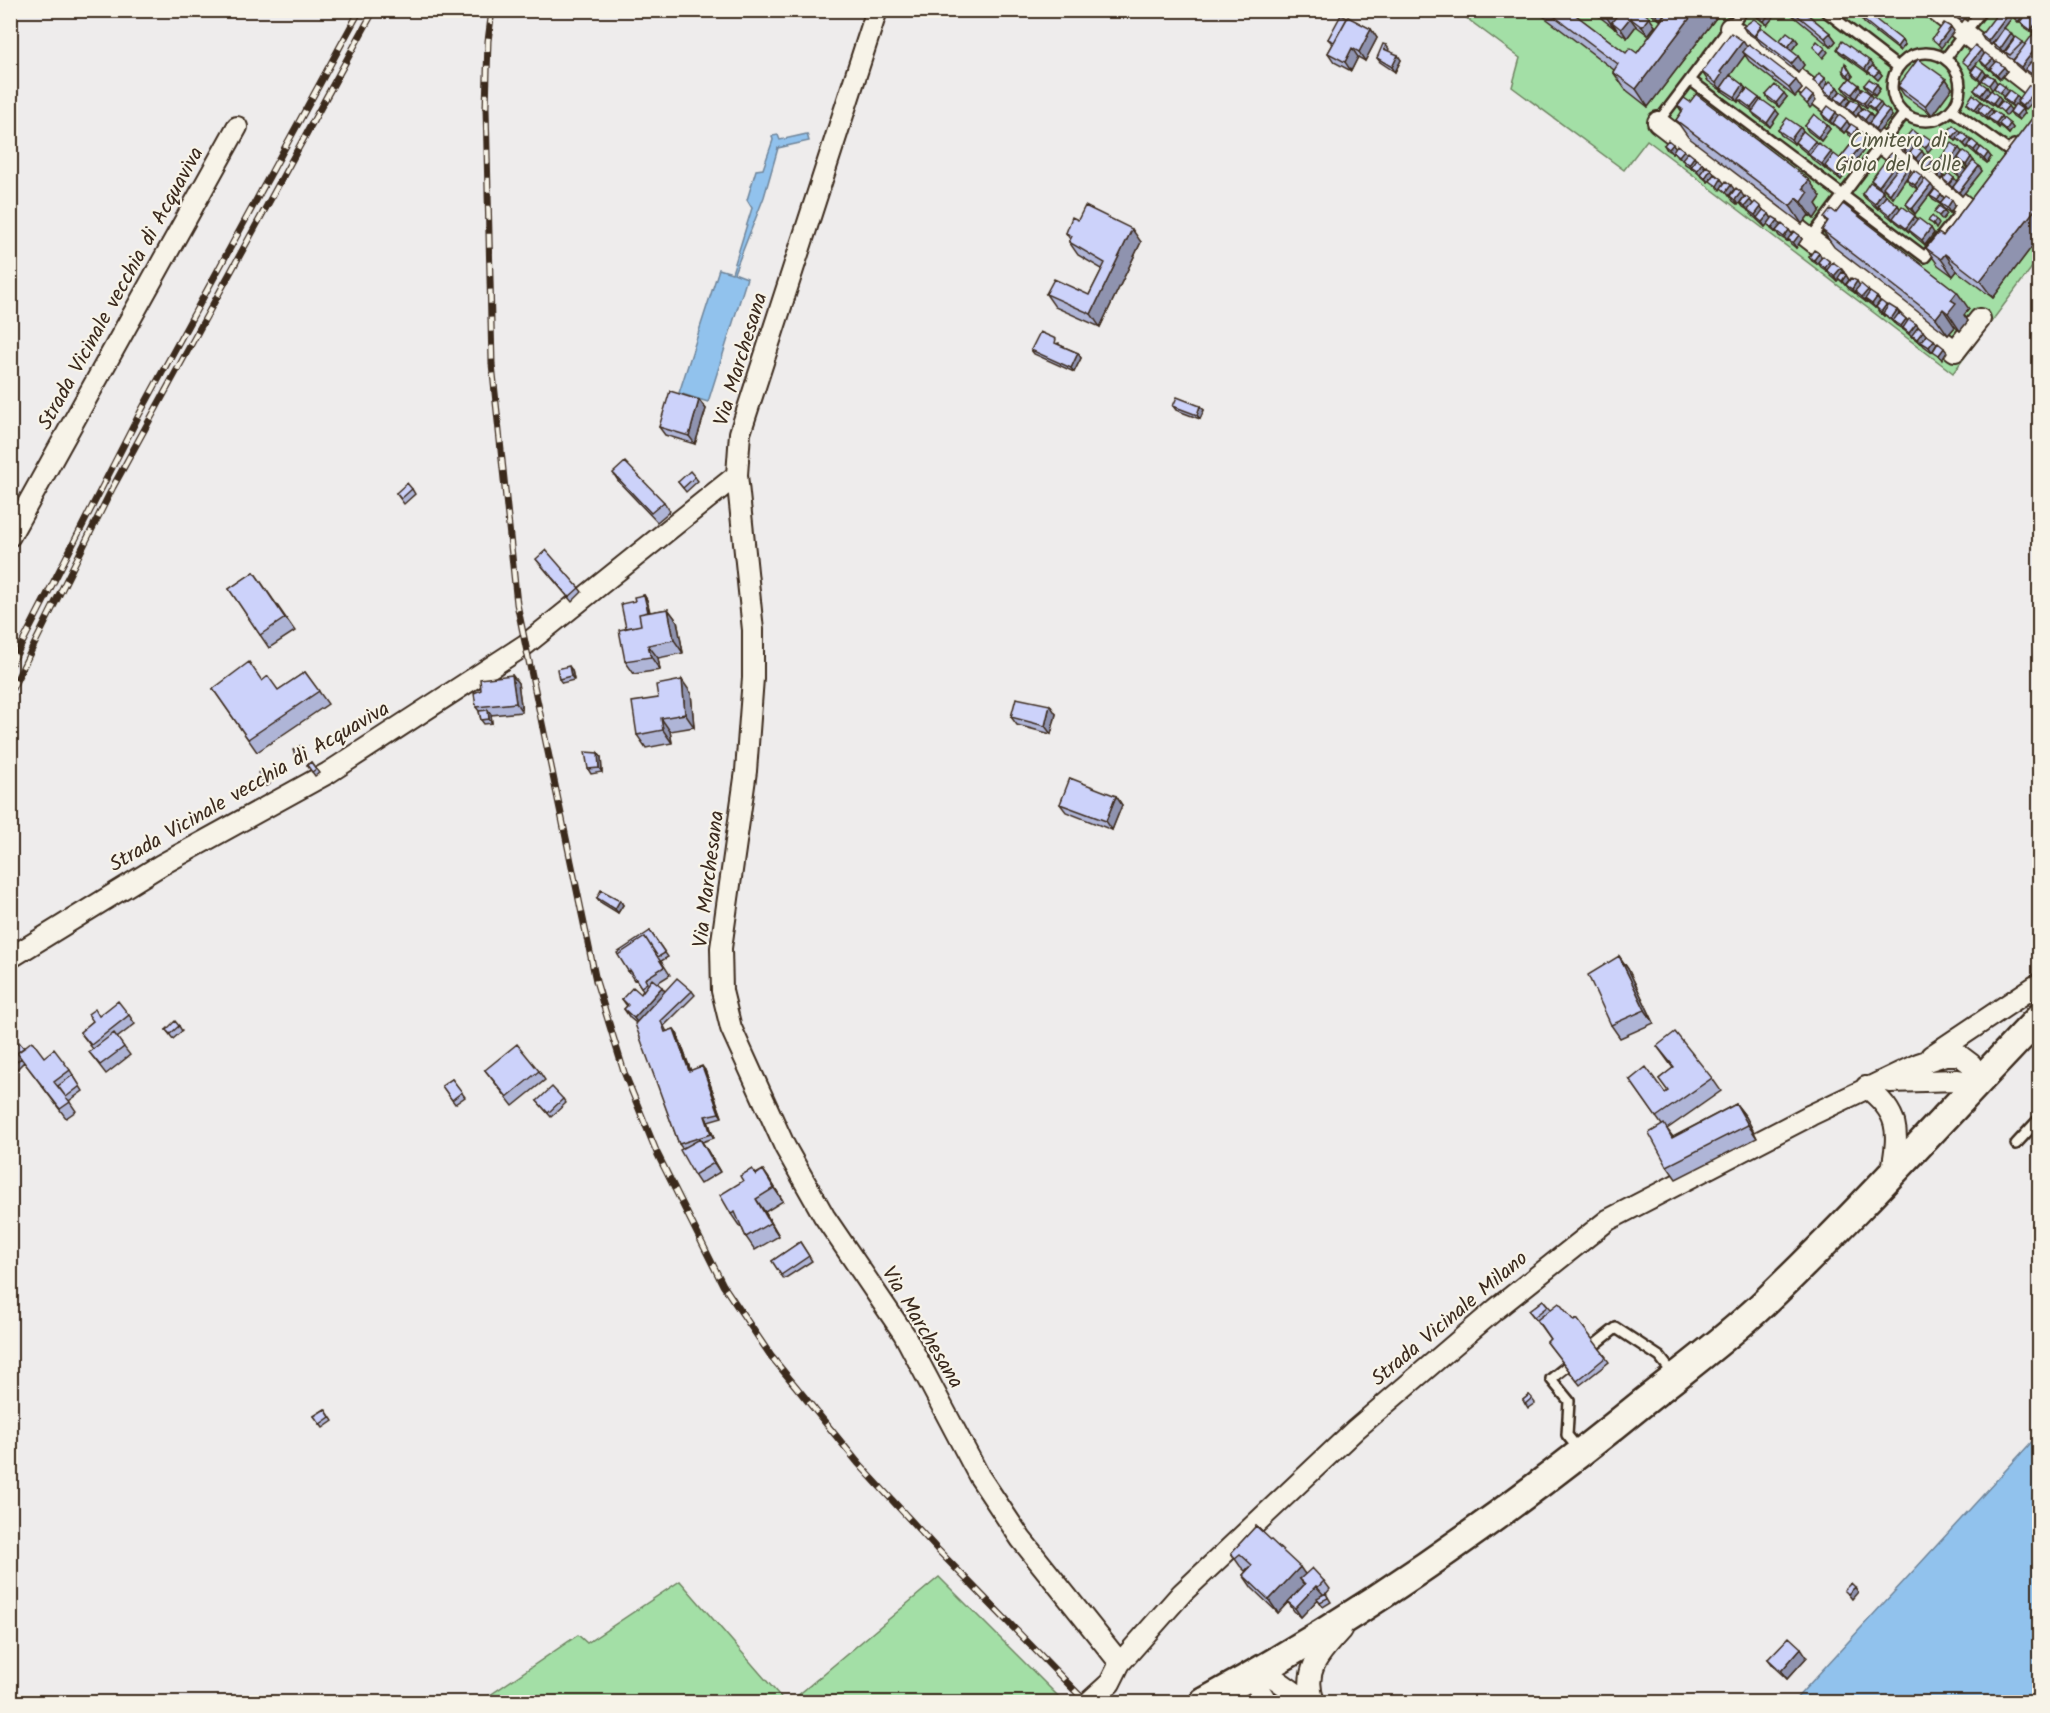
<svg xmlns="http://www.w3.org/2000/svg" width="2050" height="1713" viewBox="0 0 2050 1713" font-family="Kalam,sans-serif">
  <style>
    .green { fill: #a3dfa6; stroke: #6f8462; stroke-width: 1.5 }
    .water { fill: #91c2ed; stroke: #6f859a; stroke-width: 1.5 }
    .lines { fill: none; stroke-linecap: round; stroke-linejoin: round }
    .lane-casing { stroke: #3b2a1e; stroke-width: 14 }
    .street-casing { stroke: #3b2a1e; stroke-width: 24 }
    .secondary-casing { stroke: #3b2a1e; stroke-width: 32 }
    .lane { stroke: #f7f3e8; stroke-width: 9 }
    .street { stroke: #f7f3e8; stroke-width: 20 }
    .secondary { stroke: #f7f3e8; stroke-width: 27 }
    .rail-casing { stroke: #3b2a1e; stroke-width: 7 }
    .rail { stroke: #f7f3e8; stroke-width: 4.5; stroke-dasharray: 14; stroke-linecap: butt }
    .wall { fill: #afb5d7; stroke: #3b2a1e; stroke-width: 1.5 }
    .shaded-wall { fill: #8f93af; stroke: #3b2a1e; stroke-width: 1.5 }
    .building { fill: #ccd2fa; stroke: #3b2a1e; stroke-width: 1.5 }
    .labels { text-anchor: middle; stroke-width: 4.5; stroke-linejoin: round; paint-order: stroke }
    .park-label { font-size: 21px; fill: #555740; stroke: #f7f3e8 }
    .street-label { font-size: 21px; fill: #3b2a1e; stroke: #f7f3e8 }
  </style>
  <rect width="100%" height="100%" fill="#eeecec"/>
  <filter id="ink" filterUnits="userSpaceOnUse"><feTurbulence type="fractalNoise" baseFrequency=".0167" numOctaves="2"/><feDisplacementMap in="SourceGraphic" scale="12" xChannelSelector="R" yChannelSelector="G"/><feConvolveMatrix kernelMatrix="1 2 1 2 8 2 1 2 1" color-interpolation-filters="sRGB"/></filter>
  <g filter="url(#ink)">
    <!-- green -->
    <path class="green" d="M1457,11H2039V258L1953,373L1647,140L1624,170L1512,87L1520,58Z
      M939,1577L1064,1702H790Z
      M680,1581L785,1702H480L578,1635L587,1643Z"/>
    <!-- water -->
    <path class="water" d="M807,134L809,141L778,148L764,197L734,273L747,278L708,402L679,393L719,269L732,273L752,208L747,200L756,170L763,169L773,140L772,136L778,135L780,140Z
      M2039,1434V1702H1793Z"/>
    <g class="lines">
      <!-- lane casing -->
      <g class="lane-casing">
        <path id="lane" d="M1824,10L1898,67
          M1892 87a34 34 0 1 1 68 0a34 34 0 1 1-68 0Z
          M1945,59L1982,10
          M1690,80L1925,257L1966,205
          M1952,110L2009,151L2014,145
          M1658,122L1743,10
          M1810,239L1904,114
          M2016,1144L2040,1118
          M1587,1351L1616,1328L1660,1357L1674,1375
          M1576,1359L1551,1379L1569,1401L1567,1435L1580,1451"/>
      </g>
      <!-- street casing -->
      <g class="street-casing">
        <path id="street" d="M877,10L740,433L737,475L753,630V678L746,771L721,948L722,991L731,1028L785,1147L824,1216L904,1334L979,1476L1021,1539L1120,1663
          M1935,10L2040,92
          M1730,28L1965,207
          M1658,122L1955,351L1980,319
          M10,536L237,127
          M10,958L161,865L328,773L525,645L737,475
          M1931,1056L2040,983
          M1890,1082L1958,1080L1976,1083
          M1866,1087C1900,1113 1899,1131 1892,1170
          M1089,1702L1110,1683L1120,1663L1182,1593L1356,1429L1496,1309L1608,1220L1811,1115L1918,1064L1945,1055H1959L1971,1064L1980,1079
          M1267,1702L1258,1688V1671L1270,1675L1308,1702
          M1314,1702C1302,1670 1320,1653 1341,1630"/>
      </g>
      <!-- secondary casing -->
      <g class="secondary-casing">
        <path id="secondary" d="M1204,1702C1360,1617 1507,1514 1645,1401C1685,1369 1726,1339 1763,1304C1859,1212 1948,1113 2040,1017"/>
      </g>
      <!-- lane -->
      <use href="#lane" class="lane"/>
      <!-- street -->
      <use href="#street" class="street"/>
      <!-- secondary -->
      <use href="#secondary" class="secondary"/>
      <!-- rail casing -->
      <g class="rail-casing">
        <path id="rail" d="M492,10L488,41L486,107L492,364L517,604L596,981L624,1072L657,1153L723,1285L771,1356L859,1464L937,1549L1086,1702
          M10,667L140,413L360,10
          M10,693L113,487L374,10"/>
      </g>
      <!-- rail -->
      <use href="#rail" class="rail"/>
    </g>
    <!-- wall -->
    <path class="wall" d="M1535,10H1569L1626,53H1637L1669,10H1722L1648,107L1625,89L1613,72L1614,70Z
      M1591,10H1640L1655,26L1648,35L1636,26L1627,38L1618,31L1615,27L1614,28Z
      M1646,10H1667L1660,20Z
      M1757,10H1779L1767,25L1758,18L1755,14Z
      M1786,10H1802L1830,33L1836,41L1831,47Z
      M1845,10H1858V11L1854,17Z
      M1950,10H1971L1962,22L1955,17Z
      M2005,10H2027L2018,22Z
      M1347,18L1371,29L1377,38L1365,61L1358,57L1351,71L1334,62L1328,53L1333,44L1328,39Z
      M1861,18L1902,40L1905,45L1900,51L1864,23Z
      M2040,18V37L2035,33V34L2023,26L2020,22Z
      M2011,19L2004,28L2014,38L2003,53L1996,49L1993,44L2002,31L1991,45L1984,40L1981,35Z
      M1743,27L1765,30L1783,45L1780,40L1795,38L1798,42L1791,51L1798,56L1804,65L1798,73L1761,44L1758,40L1746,32Z
      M2040,39V82L2036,77L2035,78L2028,73L2026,70L2024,72L2016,65L2013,61L2017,55L2013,60L2008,57L2005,52L2023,42L2025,45Z
      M1386,45L1389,49L1388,51L1401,60L1395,72L1380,62L1377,58Z
      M1747,47L1802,89L1795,97L1749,61L1745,55L1730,75L1760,100L1779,114L1770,127L1755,116L1752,111L1742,104L1739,99L1738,102L1708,81L1702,72Z
      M1837,49L1874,66H1873L1879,71L1882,75L1878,80L1869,72L1868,73L1840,53Z
      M1980,60L1995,63L2004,67L2007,71L2000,79L1993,73L1990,69V70L1983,65Z
      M1983,70L1986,74L1981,82L1974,77L1971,72Z
      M1843,71L1853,76L1851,79L1892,116L1878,133L1872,128L1869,123L1870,121L1868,124L1861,119L1858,115L1856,117L1849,111L1846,107L1859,104L1862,108L1870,113L1873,118L1876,113L1870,108L1868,105L1867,108L1859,102L1856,98L1855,99L1846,92L1843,87L1850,78L1846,76Z
      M1946,79L1952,88L1932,115L1904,95L1898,86Z
      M1877,84L1880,89L1875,96L1867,90L1864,85Z
      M1837,87L1840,91L1845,107L1838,102L1835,98L1834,100L1826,95L1823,90Z
      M1974,90L1990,91L2001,100L1996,107L1988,102L1985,98L1984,99L1977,94Z
      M1766,95L1787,97L1779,107L1769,100Z
      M2017,96L2025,110L2020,106L2018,103L2016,105L2022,109L2025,113L2019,120L2013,116L2010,112L2013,107L2006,102L2003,98Z
      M1981,101L1983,104L1991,109L1993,112L2010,124L2013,128L2009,134L2000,126L1999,128L1992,122L1989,119L1988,120L1981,115L1979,112L1978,113L1970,107L1967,103Z
      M1690,102L1821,197L1816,204L1820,210L1814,219L1809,215L1802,224L1688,137L1676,120L1682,112L1678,106Z
      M2040,108V236L1993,298L1957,271L1953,276L1938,265L1926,248L1943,236Z
      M1822,114L1838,116L1847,121L1850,125L1871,141L1851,167L1844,162L1841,157L1855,139L1849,135L1846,131L1849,127L1844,133L1836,127L1834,124L1833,125L1825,119Z
      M1827,125L1830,129L1821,141L1808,131L1805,126Z
      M1800,127L1803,131L1817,144L1850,168L1841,180L1828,170L1826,167L1825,169L1812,159L1809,155L1798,146L1795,142L1794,144L1781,135L1778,130Z
      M1948,132L1961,133L1981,148L1988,153L1991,157L1987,163L1980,158L1977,154V155L1971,150L1968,147L1967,148L1958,139L1956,141L1951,136Z
      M1664,145L1684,150L1686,154L1694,157L1696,160L1702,163L1705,167L1711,169L1714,174L1708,182L1692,168L1685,164L1682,159L1676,155L1673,151L1672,153L1667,150Z
      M1898,145L1914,148L1922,151L1924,155L1945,171L1941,180L1932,171L1930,173L1922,167L1919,162L1913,157L1910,153L1908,155L1901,150Z
      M1958,158L1974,161V162L1982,171L1962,196L1956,191L1953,187L1952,188L1946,183L1943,179L1954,178L1957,181L1960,178L1953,172L1950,168L1943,164L1940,159L1956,161L1963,167L1966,170L1967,168L1961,162Z
      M1899,159L1902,164L1911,171L1893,198L1883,188L1882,190L1874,184L1871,180Z
      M1907,180H1925L1931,185L1934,189L1915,214L1909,208L1906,204L1917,189L1910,184Z
      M1862,194L1886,195L1883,199L1898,205L1900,209L1917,219L1934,233L1925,245L1912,234L1910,231L1909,232L1896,222L1894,219L1893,220L1881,210L1879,207L1878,209L1865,198Z
      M1941,194L1944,198L1952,200L1955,205L1950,213L1943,208L1940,204L1933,200L1930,196Z
      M1730,196L1744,197L1753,204L1769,214L1772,219L1789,230L1792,234L1799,235L1802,239L1796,248L1791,244L1788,240L1787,241L1779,236L1776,231L1775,232L1771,229L1768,224L1771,220L1765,227L1751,214L1748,210L1743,207L1740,203L1744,197L1738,205L1733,201Z
      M1824,218L1969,309L1964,315L1968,321L1960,331L1955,327L1948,335L1834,247L1822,230L1827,223Z
      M1078,220L1141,242L1100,327L1055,307L1046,294L1089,295L1102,269L1078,255L1069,242L1070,239L1066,233Z
      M1819,253L1822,258L1844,272L1849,280L1845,285L1839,279L1837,281L1830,275L1828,272L1821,267L1818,263L1817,264L1812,261L1809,257Z
      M1846,285L1860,286L1877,297L1880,301L1875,308L1866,301V302L1858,296L1856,292L1855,293L1849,289Z
      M1876,307H1888L1897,310L1908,321L1916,324L1926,335L1934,340L1937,344L1932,352L1924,346L1921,342V343L1915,339L1913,336L1912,337L1906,332L1904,330L1896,325L1894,322V323L1885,315L1884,316L1879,312Z
      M1059,343V345L1078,353L1081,358L1074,372L1034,354L1031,350Z
      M699,400L706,409L695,444L665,435L659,427Z
      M1173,406L1204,410L1200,419L1176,410Z
      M613,473L664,502L670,511L657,522L619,482Z
      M695,477L698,481L686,492L678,482Z
      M412,489L415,494L404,504L396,493Z
      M536,559L579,588L582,592L572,602Z
      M254,572L295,631L269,648L229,589Z
      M644,595L647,600L650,612L668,609L677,621L683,653L658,658L660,670L634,674L625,661L635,601Z
      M572,670L574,680L562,683L559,679Z
      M305,672L328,704L257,752L213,689L262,681L278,690Z
      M512,675L518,683L522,712L491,715L492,723L484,724L481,720L479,711L476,707Z
      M691,693L694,727L670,731L672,743L646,748L637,735Z
      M1056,714L1051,734L1017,725L1011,717Z
      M300,746L305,755L298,759L295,754Z
      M598,753L601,757L602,772L591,774L588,769Z
      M311,762L319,773L315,776L307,765Z
      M262,770L270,784L266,786L263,782Z
      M1116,796L1122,805L1112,830L1066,812L1060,804Z
      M597,898L620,900L623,905L618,913L600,902Z
      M650,931L668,957L661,961L670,975L657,983L665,992L692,991L695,995L664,1026L667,1032L674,1029L677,1033L691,1071L705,1070L722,1117L708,1121L714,1138L702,1142L720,1172L700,1184L694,1175L685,1147L682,1148L679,1144L636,1023L630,1018L624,1009L627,1006L622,999L641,994L643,990L636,979L634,980L628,971Z
      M1619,956L1628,969L1654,1023L1620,1038L1611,1025Z
      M129,1015L135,1024L117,1038L130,1055L106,1074L89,1052L93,1049L80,1032L99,1016Z
      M179,1026L182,1031L173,1039L166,1030Z
      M1657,1046L1712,1078L1721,1091L1667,1129L1673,1137L1736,1104L1746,1117L1757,1138L1676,1179L1667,1166L1662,1125L1630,1080L1665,1093L1668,1091L1659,1079L1673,1068Z
      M24,1048L44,1057L70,1070L83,1091L69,1101L76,1111L66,1118L24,1062L10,1076V1049Z
      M485,1070L539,1071L545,1080L513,1106Z
      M452,1079L465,1097L455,1104L442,1086Z
      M563,1099L566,1103L551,1117L537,1101Z
      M752,1169L756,1174L763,1170L772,1183L783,1201L765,1212L779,1236L755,1250L746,1237L741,1226L740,1227L731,1214L743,1181Z
      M800,1242L812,1261L784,1279L772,1261Z
      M1543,1300L1551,1309L1574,1321L1577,1319L1609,1362L1580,1385L1547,1342L1550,1339L1537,1321L1529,1311Z
      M1529,1395L1535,1403L1528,1408L1523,1400Z
      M325,1409L333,1421L323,1428L314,1416Z
      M1256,1526L1305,1574L1324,1581L1330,1589L1326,1594L1331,1602L1323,1607L1318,1599L1301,1617L1294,1611L1288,1602L1304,1585L1278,1613L1252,1588L1243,1575L1250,1567H1249L1245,1571L1240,1566L1231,1553Z
      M1807,1657L1787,1679L1775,1668L1768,1659Z"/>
    <!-- shaded-wall -->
    <path class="shaded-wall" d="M1609,10H1628L1612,22L1615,27L1614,28L1605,15Z
      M1654,10H1667L1660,20L1653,11Z
      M1696,10H1722L1648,107L1636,89Z
      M1772,10H1779L1767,25L1764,21Z
      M1849,10H1858V11L1854,17Z
      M1958,10H1971L1962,22L1956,14Z
      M2021,10H2027L2018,22L2015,18Z
      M2008,15L2011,19L1991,45L1988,41Z
      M1649,17L1655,26L1648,35L1642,27Z
      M1630,18L1636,26L1627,38L1621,29Z
      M2040,19V27L2035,34L2031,30Z
      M1951,27L1954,31L1941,48L1938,44Z
      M1371,29L1377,38L1365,61L1359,52Z
      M1830,33L1836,41L1831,47L1825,38Z
      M2011,33L2014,38L2003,53L2000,49Z
      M1795,38L1798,42L1791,51L1788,47Z
      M1902,40L1905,45L1900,51L1897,47Z
      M1743,41L1749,50L1743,52L1745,55L1721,88L1723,90L1722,91L1716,83L1720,72Z
      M2040,43V52L2024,72L2021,67Z
      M1352,48L1358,57L1351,71L1345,62Z
      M1825,48L1828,52L1823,58L1820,54Z
      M1981,50L1984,55L1971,70L1968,66Z
      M1398,55L1401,60L1395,72L1392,67Z
      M1798,56L1804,65L1798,73L1791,64Z
      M1993,59L1996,63L1990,70L1986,66Z
      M1870,61L1874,66L1868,73L1865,69Z
      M1845,63L1853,76L1851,79L1848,75Z
      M2004,67L2007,71L2000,79L1997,75Z
      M1983,70L1986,74L1981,82L1978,78Z
      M1879,71L1882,75L1878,80L1874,76Z
      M1825,78L1828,83L1823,90L1820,86Z
      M1994,78L1997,83L1992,90L1989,85Z
      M1946,79L1952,88L1932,115L1925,106Z
      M1796,80L1802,89L1795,97L1789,88Z
      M1877,84L1880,89L1875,96L1872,91Z
      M1743,85L1746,89L1738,102L1735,97Z
      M1859,85L1862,90L1855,99L1852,94Z
      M1837,87L1840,91L1834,100L1831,96Z
      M1987,87L1990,92L1984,99L1981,95Z
      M2005,87L2008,91L2003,97L2000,93Z
      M2036,91L2040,95L2025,110L2022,106Z
      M1784,93L1787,97L1779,107L1776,103Z
      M1870,94L1873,99L1867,108L1864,103Z
      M1813,96L1816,101L1810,108L1807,104Z
      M1848,96L1851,100L1845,107L1842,103Z
      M1998,96L2001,100L1996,107L1993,103Z
      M2017,96L2020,100L2014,108L2011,104Z
      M1759,98L1762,102L1754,112L1751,108Z
      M1981,101L1984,105L1978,113L1975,109Z
      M1880,102L1883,107L1877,114L1874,109Z
      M1859,104L1862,109L1856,117L1853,113Z
      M2008,106L2011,110L2006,116L2003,112Z
      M1991,109L1994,113L1988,120L1985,116Z
      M2022,109L2025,113L2019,120L2016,116Z
      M1776,110L1779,114L1770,127L1767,123Z
      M1889,111L1892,116L1878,133L1875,129Z
      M1836,112L1839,117L1833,125L1830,121Z
      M1870,113L1873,118L1868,124L1865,120Z
      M2001,116L2004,121L1999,124L2000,126L1999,128L1996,123Z
      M1847,121L1850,126L1844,133L1841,129Z
      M2010,124L2013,128L2009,134L2006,130Z
      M1827,125L1830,129L1821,141L1818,137Z
      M1800,127L1803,131L1794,144L1791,139Z
      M1857,128L1860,133L1856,139L1853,135Z
      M1959,130L1962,134L1956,141L1953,137Z
      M1917,134L1920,138L1915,144L1912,140Z
      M1868,137L1871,141L1851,167L1848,162Z
      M1969,138L1972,142L1967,148L1964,144Z
      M1931,140L1934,145L1928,152L1925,148Z
      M1815,141L1818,145L1810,155L1807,151Z
      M1911,143L1914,148L1908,155L1905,151Z
      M1673,144L1676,148L1672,153L1669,149Z
      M1978,145L1981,149L1977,155L1974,150Z
      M1959,148L1962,152L1950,169L1947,164Z
      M1684,150L1687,154L1682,160L1679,156Z
      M1922,151L1925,156L1920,163L1916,158Z
      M1831,152L1834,156L1825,169L1822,164Z
      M1988,153L1991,157L1987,163L1984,159Z
      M1694,157L1697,161L1692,168L1689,164Z
      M1971,157L1974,161L1969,169L1966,165Z
      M1899,159L1902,164L1882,190L1879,186Z
      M1933,160L1936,164L1930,173L1927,169Z
      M1702,163L1705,168L1700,175L1697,170Z
      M1847,164L1850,168L1841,180L1838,176Z
      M1979,166L1982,171L1962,196L1959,192Z
      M1908,167L1911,171L1893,198L1890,194Z
      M1942,167L1945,171L1941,180L1938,175Z
      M1963,167L1966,171L1961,178L1957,174Z
      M1711,169L1714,174L1708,182L1705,178Z
      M1922,176L1925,180L1918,190L1915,185Z
      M1954,178L1957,182L1952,188L1949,184Z
      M1721,179L1724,183L1720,190L1717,186Z
      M1809,180L1821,197L1816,204L1820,210L1814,219L1802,202L1803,188Z
      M1731,185L1734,189L1729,196L1726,192Z
      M1931,185L1934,189L1915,214L1912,209Z
      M1883,191L1886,195L1878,209L1875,204Z
      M1741,192L1744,197L1738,205L1735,200Z
      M1941,194L1944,198L1940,204L1937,200Z
      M1797,198L1809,215L1802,224L1790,206Z
      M1750,200L1753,204L1748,211L1745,206Z
      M1952,200L1955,205L1950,213L1947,208Z
      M2040,203V236L1993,298L1980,281Z
      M1898,205L1901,210L1893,220L1890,215Z
      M1761,207L1764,211L1758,219L1755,215Z
      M1944,210L1947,214L1942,220L1939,216Z
      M1769,214L1772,219L1765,227L1762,222Z
      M1915,216L1918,220L1909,232L1906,228Z
      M1778,220L1781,225L1775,232L1772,228Z
      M1936,220L1939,224L1936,229L1933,224Z
      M1931,228L1934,233L1925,245L1922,240Z
      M1132,229L1141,242L1100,327L1091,314Z
      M1789,230L1792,234L1787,241L1784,237Z
      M1799,235L1802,239L1796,248L1793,243Z
      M1819,253L1822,258L1817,264L1814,260Z
      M1945,254L1957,271L1953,276L1941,259Z
      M1829,261L1832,266L1828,272L1825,268Z
      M1841,268L1844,272L1837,281L1834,276Z
      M1846,275L1849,280L1845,285L1842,281Z
      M1857,281L1860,286L1855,293L1852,289Z
      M1868,290L1871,295L1866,302L1862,297Z
      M1957,292L1969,309L1964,315L1968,321L1960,331L1948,313L1951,300Z
      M1877,297L1880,301L1875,308L1872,304Z
      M1886,305L1889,309L1883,313L1885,315L1884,316L1881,312Z
      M1943,309L1955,327L1948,335L1936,318Z
      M1897,310L1900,315L1894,323L1891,319Z
      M1906,319L1909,323L1903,328L1904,330L1901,326Z
      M1916,324L1919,328L1912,337L1909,333Z
      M1923,331L1926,335L1921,343L1917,339Z
      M1934,340L1937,344L1932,352L1929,347Z
      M1944,348L1947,352L1942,360L1939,355Z
      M1078,353L1081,358L1074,372L1071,368Z
      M699,400L706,409L695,444L689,436Z
      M1200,406L1204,410L1200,419L1197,415Z
      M644,595L647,600L652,626L649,622Z
      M668,609L677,621L683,653L674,640Z
      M648,645L658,658L660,670L651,657Z
      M569,666L572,670L574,680L571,676Z
      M512,675L518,683L522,712L516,703Z
      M682,680L691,693L694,727L685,714Z
      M1050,705L1056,714L1051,734L1045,726Z
      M488,710L491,714L492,723L489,719Z
      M661,718L670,731L672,743L663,730Z
      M598,753L601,757L602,772L599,768Z
      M1116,796L1122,805L1112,830L1106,821Z
      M620,900L623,905L618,913L615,909Z
      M1619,956L1628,969L1654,1023L1645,1010Z
      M662,987L668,996L640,1027L634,1018Z
      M674,1029L677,1033L692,1075L689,1071Z
      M702,1066L705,1070L722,1117L719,1113Z
      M1736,1104L1746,1117L1757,1138L1748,1125Z
      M705,1116L708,1121L714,1138L711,1134Z
      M700,1139L706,1148L720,1172L714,1163Z
      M763,1170L772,1183L783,1201L774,1188Z
      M756,1199L765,1212L779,1236L770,1223Z
      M1300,1567L1309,1580L1300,1579L1304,1585L1278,1613L1269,1600Z
      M1316,1586L1323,1594L1301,1617L1295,1608Z
      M1855,1587L1858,1592L1852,1599L1848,1594Z
      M1801,1648L1807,1657L1787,1679L1781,1671Z"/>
    <!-- building -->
    <path class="building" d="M1546,10H1569L1626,53L1630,48L1637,53L1669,10H1696L1636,89L1613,72L1618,64Z
      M1599,10H1609L1605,15Z
      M1621,10H1640L1649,17L1642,27L1630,18L1621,29L1612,22Z
      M1757,10H1772L1764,21L1755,14Z
      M1791,10H1802L1830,33L1825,38Z
      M1952,10H1958L1956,14Z
      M2000,10H2002L2008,15L1988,41L1981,35Z
      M2006,10H2021L2015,18Z
      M2029,10L2040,18L2031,30L2020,22Z
      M1866,12L1902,40L1897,47L1861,18Z
      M1341,15L1347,18L1334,42L1328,39Z
      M1348,17L1371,29L1359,52L1352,48L1345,62L1328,53Z
      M1754,19L1762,25L1754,36L1743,27Z
      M1944,23L1951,27L1938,44L1932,39Z
      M2040,24V35L2034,31Z
      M1761,27L1798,56L1791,64L1755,36Z
      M2004,28L2011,33L2000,49L1993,44Z
      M1787,32L1795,38L1788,47L1780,40Z
      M1731,33L1743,41L1720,72L1722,74L1716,83L1702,72Z
      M2033,34L2040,39V43L2021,67L2013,61Z
      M2016,37L2023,42L2010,55L2005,52Z
      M1817,41L1825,48L1820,54L1813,47Z
      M1842,41L1870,61L1865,69L1837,49Z
      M1383,44L1386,45L1384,49L1398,55L1392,67L1377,58Z
      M1749,44L1796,80L1789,88L1743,52Z
      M1975,45L1981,50L1968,66L1962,61Z
      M2040,51V63L2032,74L2025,69Z
      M1985,53L1993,59L1986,66L1980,60Z
      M1918,59L1946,79L1925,106L1898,86Z
      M1997,61L2004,67L1997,75L1990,69Z
      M1845,63L1850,72L1848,75L1843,71Z
      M2040,63V78L2032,73Z
      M1976,65L1983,70L1978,78L1971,72Z
      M1872,66L1879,71L1874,76L1868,71Z
      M1819,73L1825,78L1820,86L1813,81Z
      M1987,74L1994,78L1989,85L1982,80Z
      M1730,75L1743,85L1735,97L1721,88Z
      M1850,78L1859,85L1852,94L1843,87Z
      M1869,79L1877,84L1872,91L1864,85Z
      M1830,81L1837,87L1831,96L1823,90Z
      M1980,82L1987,87L1981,95L1974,90Z
      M1998,82L2005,87L2000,93L1994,88Z
      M1775,85L1784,93L1776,103L1766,95Z
      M2029,85L2036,91L2022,106L2017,102Z
      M1862,88L1870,94L1864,103L1856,98Z
      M1747,89L1759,98L1751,108L1739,99Z
      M1806,90L1813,96L1807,104L1800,97Z
      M1991,90L1998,96L1993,103L1985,98Z
      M2009,90L2017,96L2011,104L2003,98Z
      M1841,91L1848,96L1842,103L1835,98Z
      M1696,94L1809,180L1803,188L1808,193L1802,202L1797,198L1790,206L1676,120L1683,110L1678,106L1684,98L1690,102Z
      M1973,94L1981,101L1975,109L1967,103Z
      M1873,97L1880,102L1874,109L1867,104Z
      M1761,99L1776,110L1767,123L1752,112Z
      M1852,99L1859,104L1853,113L1846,107Z
      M2002,101L2008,106L2003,112L1997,107Z
      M1984,103L1991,109L1985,116L1978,110Z
      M2015,104L2022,109L2016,116L2010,112Z
      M1828,106L1836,112L1830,121L1822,114Z
      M1882,106L1889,111L1875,129L1869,123Z
      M1863,108L1870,113L1865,120L1858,114Z
      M2040,108V203L1980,281L1945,254L1941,259L1926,248L1938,233L1943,236Z
      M1994,111L2001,116L1996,123L1988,118Z
      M1814,114L1827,125L1818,137L1805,126Z
      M1839,115L1847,121L1841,129L1833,123Z
      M1787,118L1800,127L1791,139L1778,130Z
      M2003,118L2010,124L2006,130L1999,124Z
      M1851,124L1857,128L1853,135L1846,131Z
      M1953,125L1959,130L1953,137L1948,132Z
      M1912,130L1917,134L1912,140L1907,136Z
      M1803,131L1815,141L1807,151L1795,142Z
      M1861,132L1868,137L1848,162L1841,157Z
      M1962,132L1969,138L1964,144L1957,138Z
      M1924,135L1931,140L1925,148L1918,143Z
      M1904,138L1911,143L1905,151L1898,145Z
      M1668,140L1673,144L1669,149L1664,145Z
      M1972,140L1978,145L1974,150L1968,146Z
      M1818,143L1831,152L1822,164L1809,155Z
      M1952,143L1959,148L1947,164L1940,159Z
      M1677,145L1684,150L1679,156L1673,151Z
      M1915,146L1922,151L1916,158L1910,153Z
      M1981,147L1988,153L1984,159L1977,153Z
      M1963,151L1971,157L1966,165L1958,158Z
      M1688,152L1694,157L1689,164L1682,159Z
      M1891,153L1899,159L1879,186L1871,180Z
      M1834,154L1847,164L1838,176L1825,166Z
      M1925,154L1933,160L1927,169L1919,163Z
      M1696,159L1702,163L1697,170L1691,166Z
      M1955,161L1963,167L1957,174L1950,168Z
      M1973,161L1979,166L1959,192L1953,187Z
      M1902,163L1908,167L1890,194L1883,187Z
      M1937,163L1942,167L1938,175L1931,170Z
      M1706,166L1711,169L1705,178L1700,174Z
      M1914,170L1922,176L1915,185L1907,180Z
      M1948,173L1954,178L1949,184L1943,179Z
      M1715,174L1721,179L1717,186L1710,181Z
      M1925,179L1931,185L1912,209L1906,204Z
      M1726,181L1731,185L1726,192L1721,188Z
      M1870,182L1883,191L1875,204L1862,194Z
      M1736,188L1741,192L1735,200L1730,196Z
      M1935,189L1941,194L1937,200L1930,196Z
      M1745,196L1750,200L1745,206L1740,203Z
      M1886,196L1898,205L1890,215L1878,206Z
      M1946,196L1952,200L1947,208L1940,203Z
      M1755,202L1761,207L1755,215L1748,210Z
      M1843,204L1957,292L1951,300L1956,303L1948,313L1943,309L1936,318L1822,230L1828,221L1824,218L1831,209L1836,213Z
      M1085,206L1132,229L1091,314L1046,294L1054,279L1089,295L1105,263L1069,242L1072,236L1066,233L1072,217L1078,220Z
      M1902,206L1915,216L1906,228L1893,218Z
      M1939,206L1944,210L1939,216L1934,212Z
      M1763,210L1769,214L1762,222L1757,218Z
      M1932,216L1936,220L1933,224L1928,221Z
      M1773,217L1778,220L1772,228L1768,224Z
      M1918,218L1931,228L1922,240L1909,230Z
      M1782,224L1789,230L1784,237L1776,231Z
      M1794,231L1799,235L1793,243L1788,239Z
      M1814,250L1819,253L1814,260L1809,257Z
      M1823,256L1829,261L1825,268L1818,262Z
      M1833,262L1841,268L1834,276L1827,270Z
      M1842,272L1846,275L1842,281L1838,278Z
      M1851,278L1857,281L1852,289L1846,285Z
      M1861,284L1868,290L1862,297L1855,291Z
      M1870,292L1877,297L1872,304L1865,299Z
      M1881,301L1886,305L1881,312L1876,307Z
      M1889,305L1897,310L1891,319L1883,313Z
      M1899,313L1906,319L1901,326L1893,321Z
      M1909,319L1916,324L1909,333L1903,328Z
      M1918,327L1923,331L1917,339L1912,335Z
      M1040,332L1056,339L1055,343L1078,353L1071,368L1031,350Z
      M1927,335L1934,340L1929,347L1921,342Z
      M1938,343L1944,348L1939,355L1933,351Z
      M670,391L699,400L689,436L659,427Z
      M1177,397L1200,406L1197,415L1173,406Z
      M625,462L664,502L651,513L613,473Z
      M690,471L695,477L683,488L678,482Z
      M407,483L412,489L401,499L396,493Z
      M546,550L579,588L569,597L536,559Z
      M254,572L285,618L260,635L229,589Z
      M644,595L648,612L639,614L641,625L626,628L621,604L635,601L634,597Z
      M668,609L674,640L648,645L651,657L625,661L619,630L641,625L639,614Z
      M249,662L262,681L268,676L278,690L305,672L319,691L248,739L213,689Z
      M569,666L571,676L559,679L557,669Z
      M512,675L516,703L476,707L474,693L481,690L480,679Z
      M682,680L685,714L661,718L663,730L637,735L632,702L658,698L656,685Z
      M1016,698L1050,705L1045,726L1011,717Z
      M488,710L489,719L481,720L479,711Z
      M300,746L302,751L295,754L293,750Z
      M585,752L598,753L599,768L588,769Z
      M311,762L316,769L312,772L307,765Z
      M262,770L267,780L263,782L258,773Z
      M1070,778L1116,796L1106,821L1060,804Z
      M601,890L620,900L615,909L597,898Z
      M650,931L665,953L658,957L645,937L618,955L617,953Z
      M645,937L664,967L645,979L647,983L641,987L630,970L628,971L618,955Z
      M1619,956L1645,1010L1611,1025L1588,975Z
      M677,978L692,991L661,1021L665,1032L674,1029L689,1071L702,1066L719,1113L705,1116L711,1134L679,1144L635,1024Z
      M652,979L662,987L634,1018L624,1009L628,1005L622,999L633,987L641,994Z
      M118,1001L129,1015L91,1045L80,1032L93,1021L88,1014L95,1009L99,1016Z
      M175,1021L179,1026L170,1034L166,1030Z
      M1675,1032L1712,1078L1656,1117L1630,1080L1646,1067L1665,1093L1668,1091L1659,1079L1674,1067L1657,1046Z
      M114,1033L124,1047L100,1065L89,1052Z
      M32,1041L44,1057L54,1049L70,1070L54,1082L70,1102L60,1109L17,1053Z
      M19,1042L24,1048L17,1053L21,1058L10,1068V1049Z
      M517,1044L539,1071L507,1097L485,1070Z
      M73,1075L80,1086L66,1097L58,1086Z
      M452,1079L462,1092L452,1100L442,1086Z
      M552,1087L563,1099L548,1113L537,1101Z
      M1736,1104L1748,1125L1667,1166L1649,1133L1664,1124L1672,1138Z
      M700,1139L714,1163L694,1175L680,1150Z
      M752,1169L756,1175L763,1170L774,1188L756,1199L770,1223L746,1237L735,1212L731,1214L720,1195L743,1181L740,1176Z
      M800,1242L809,1256L781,1275L772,1261Z
      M1543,1300L1548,1306L1534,1317L1529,1311Z
      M1559,1303L1574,1321L1577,1319L1606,1357L1577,1381L1547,1342L1550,1339L1537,1320Z
      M1529,1395L1532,1398L1525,1404L1523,1400Z
      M325,1409L330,1417L320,1424L314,1416Z
      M1256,1526L1300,1567L1269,1600L1243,1575L1252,1565L1240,1554L1235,1558L1231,1553Z
      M1312,1568L1324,1581L1318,1587L1316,1586L1295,1608L1288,1602L1305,1584L1300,1579Z
      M1851,1583L1855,1587L1848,1594L1844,1590Z
      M1326,1593L1328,1598L1320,1602L1317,1598Z
      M1789,1637L1801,1648L1781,1671L1768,1659Z"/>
  </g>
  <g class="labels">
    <!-- park labels -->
    <g class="park-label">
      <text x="1898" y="147">Cimitero di<tspan x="1898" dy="24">Gioia del Colle</tspan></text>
    </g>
    <!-- street labels -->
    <g class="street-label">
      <text transform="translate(120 288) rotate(-61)" y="7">Strada Vicinale vecchia di Acquaviva</text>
      <text transform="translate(740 359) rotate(-73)" y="7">Via Marchesana</text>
      <text transform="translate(249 786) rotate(-30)" y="7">Strada Vicinale vecchia di Acquaviva</text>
      <text transform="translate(708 879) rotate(-83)" y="7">Via Marchesana</text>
      <text transform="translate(1449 1318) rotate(-40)" y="7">Strada Vicinale Milano</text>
      <text transform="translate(923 1327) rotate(59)" y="7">Via Marchesana</text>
    </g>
  </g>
  <!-- margin -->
  <rect width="2050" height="1713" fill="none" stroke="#f7f3e8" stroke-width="36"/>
  <rect x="18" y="18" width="2014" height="1677" fill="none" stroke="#3b2a1e" stroke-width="2" filter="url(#ink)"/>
</svg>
